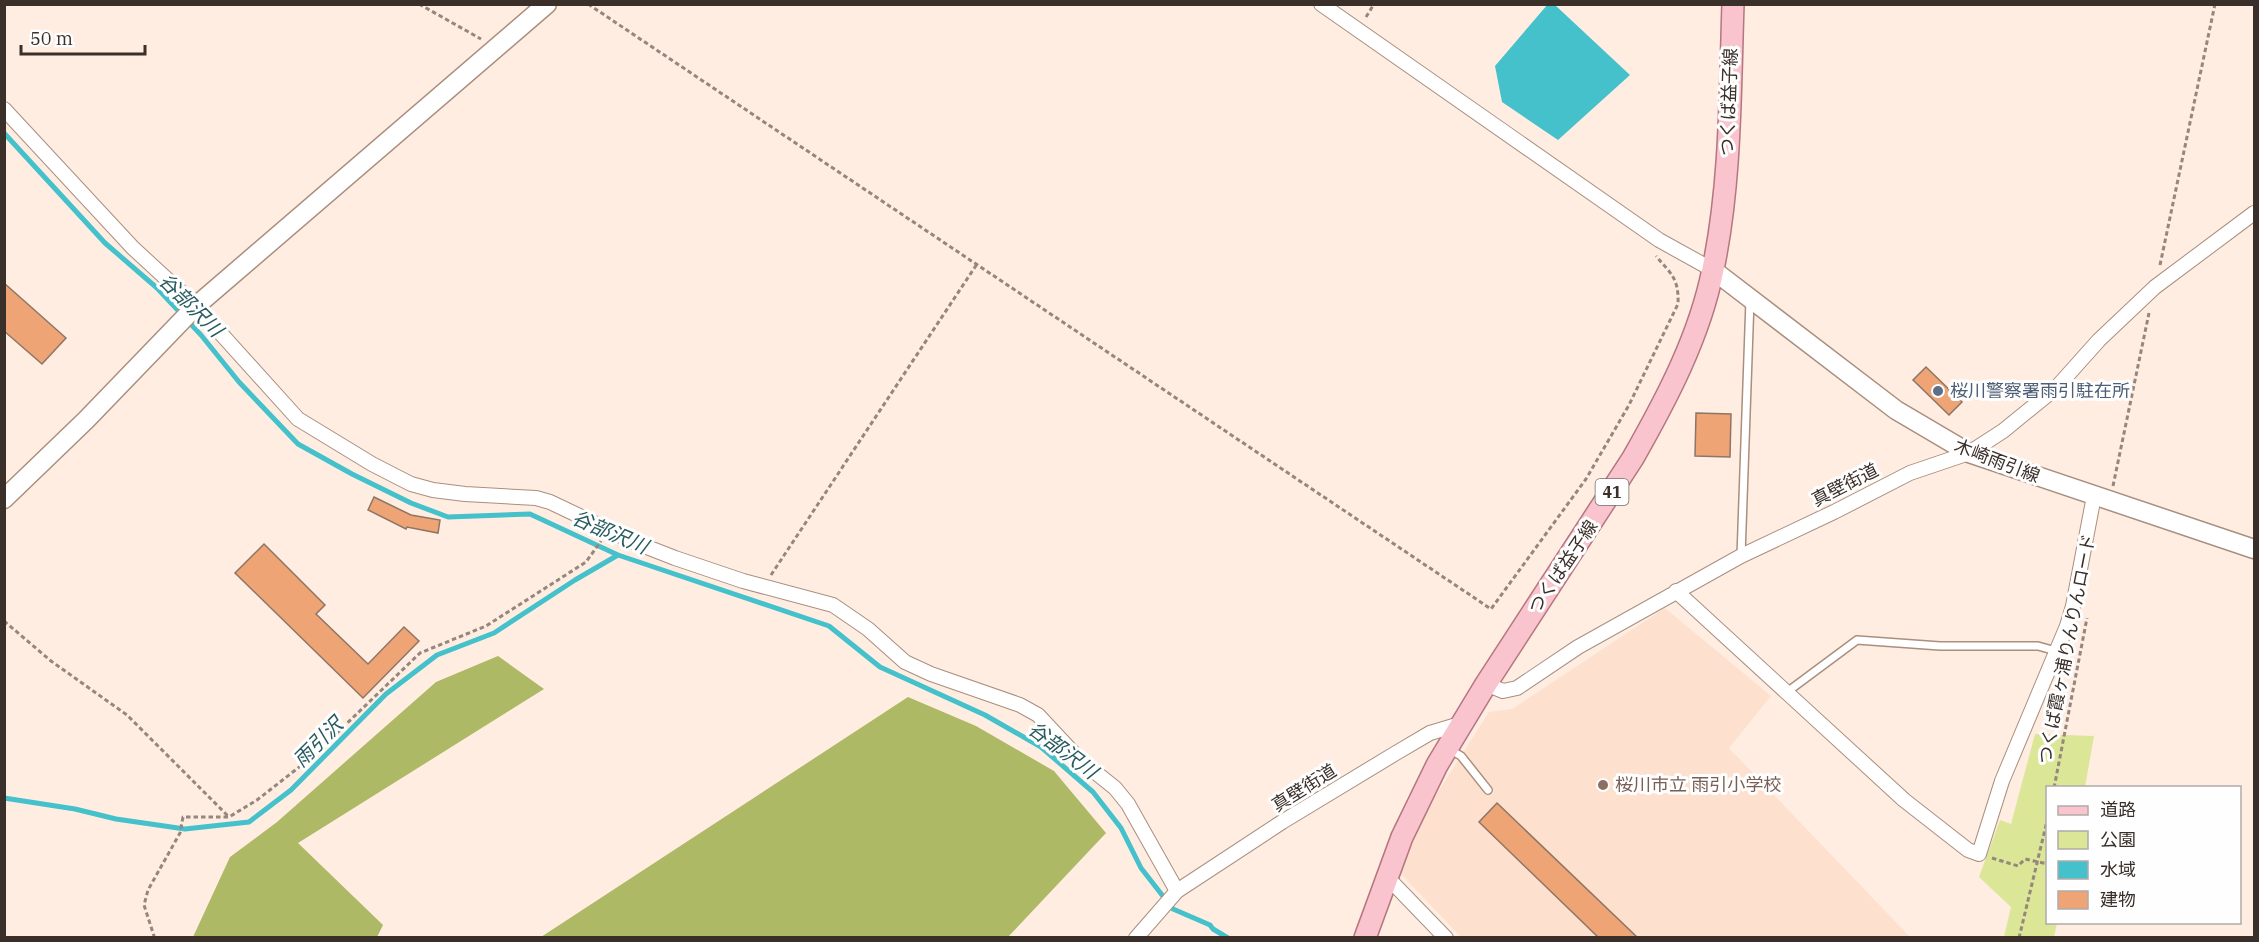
<svg xmlns="http://www.w3.org/2000/svg" width="2259" height="942" viewBox="0 0 2259 942" font-family="'IBM Plex Serif','Noto Sans JP',serif">
  <style>
    .built { fill: #fde0ce }
    .green { fill: #dbe696 }
    .forest { fill: #aeb965 }
    .water { fill: #44c1ca }
    .lines { fill: none; stroke-linecap: round; stroke-linejoin: round }
    .stream { stroke: #44c1ca; stroke-width: 5 }
    .building { fill: #eea474; stroke: #8e7565; stroke-width: 1.5 }
    .lane-casing { stroke: #a98f7e; stroke-width: 10 }
    .street-casing { stroke: #a98f7e; stroke-width: 16 }
    .secondary-casing { stroke: #a98f7e; stroke-width: 21 }
    .primary-casing { stroke: #b4767f; stroke-width: 24 }
    .path { stroke: #95867e; stroke-width: 3; stroke-dasharray: 4.5 3; stroke-linecap: butt }
    .lane { stroke: #fff; stroke-width: 7 }
    .street { stroke: #fff; stroke-width: 14 }
    .secondary { stroke: #fff; stroke-width: 18 }
    .primary { stroke: #f9c4ce; stroke-width: 21 }
    .service-dot { fill: #5c6f8a; stroke: #fefefe; stroke-width: 2 }
    .education-dot { fill: #8d6e63; stroke: #fefefe; stroke-width: 2 }
    .labels { text-anchor: middle; stroke-width: 6; stroke-linejoin: round; paint-order: stroke }
    .shield { fill: #fefefe; stroke: #756d69; stroke-width: 1.5 }
    .shield-label { font-size: 16px; font-weight: bold; fill: #3a2f29 }
    .street-label { font-size: 18px; fill: #3a2f29; stroke: #fefefe }
    .service-label { font-size: 18px; fill: #4e5e75; stroke: #fefefe; text-anchor: start }
    .education-label { font-size: 18px; fill: #785e54; stroke: #fefefe; text-anchor: start }
    .water-label { font-size: 20px; font-style: italic; fill: #275b5e; stroke: #fefefe }
  </style>
  <rect width="100%" height="100%" fill="#ffede2"/>
  <!-- built -->
  <path class="built" d="M1665,608L1771,696L1729,748L1911,938L1461,937L1401,874L1424,814L1489,712L1512,709Z"/>
  <!-- green -->
  <path class="green" d="M2035,734L2094,736L2085,787L2048,788V922L2057,923L2054,937H2004L2011,907L1979,877L2000,820L2011,824Z"/>
  <!-- forest -->
  <path class="forest" d="M498,656L544,689L298,843L383,925L377,937H193L230,857L277,822L436,682Z
    M908,697L976,726L1054,771L1106,833L1008,937H541Z"/>
  <!-- water -->
  <path class="water" d="M1548,4L1555,5L1630,75L1558,140L1502,102L1495,66Z"/>
  <g class="lines">
    <!-- stream -->
    <path class="stream" d="M4,133L105,243L157,288L201,335L239,382L298,444L352,474L411,503L448,517L530,514L618,555L829,626L880,667L985,715L1041,747L1093,792L1121,828L1141,868L1173,909L1210,925L1213,929L1228,938
      M4,798L75,809L116,819L185,829L249,822L291,790L386,694L437,655L494,633L575,580L618,555"/>
  </g>
  <!-- building -->
  <path class="building" d="M4,283L66,338L42,364L4,331Z
    M1926,367L1962,402L1949,415L1913,380Z
    M1696,413L1731,414L1730,457L1695,456Z
    M374,497L411,515L440,520L438,533L407,527L406,529L368,510Z
    M264,544L325,605L316,614L368,664L404,627L419,641L363,698L235,573Z
    M1497,803L1638,938H1599L1479,822Z"/>
  <g class="lines">
    <!-- lane casing -->
    <g class="lane-casing">
      <path id="lane" d="M1741,556L1750,300
        M1787,692L1857,640L1940,646H2038L2056,651
        M1449,749L1461,756L1488,790"/>
    </g>
    <!-- street casing -->
    <g class="street-casing">
      <path id="street" d="M1321,4L1659,240L1713,270
        M4,109L133,248L196,306L298,419L372,464L411,484L433,490L465,494L536,498L550,502L634,542L675,558L743,581L833,605L868,629L905,662L931,674L1020,705L1038,715L1080,760L1115,788L1128,804L1177,891
        M1676,591L1904,800L1968,850L1979,854L2002,781L2067,626L2073,606L2094,496
        M1486,684L1503,691L1517,688L1578,647L1741,556L1834,512L1910,473L1969,453L2003,431L2057,387L2099,340L2155,287L2254,213
        M1387,877L1446,938
        M1136,938L1177,891L1282,822L1396,753L1430,733L1460,724"/>
    </g>
    <!-- secondary casing -->
    <g class="secondary-casing">
      <path id="secondary" d="M1713,270L1896,410L1969,453L2254,549
        M4,499L86,420L196,306L547,4"/>
    </g>
    <!-- primary casing -->
    <g class="primary-casing">
      <path id="primary" d="M1365,938L1402,837L1437,765L1486,684L1633,458C1666,400 1700,336 1713,269C1731,183 1730,92 1733,4"/>
    </g>
    <!-- path -->
    <path class="path" d="M419,4L481,39
      M588,4L1491,609L1586,479L1629,405L1678,304C1679,278 1671,274 1656,256
      M1366,17L1374,4
      M2160,265L2215,4
      M2113,486L2149,313
      M771,575L977,264
      M4,621L51,661L127,715L229,817
      M2054,788L2087,618
      M1992,858L2018,866L2025,859L2048,864
      M153,938L154,936L144,905L148,890L180,833L183,817H229L257,800L312,757L420,653L486,626L586,562L601,541
      M2019,938L2048,817"/>
    <!-- lane -->
    <use href="#lane" class="lane"/>
    <!-- street -->
    <use href="#street" class="street"/>
    <!-- secondary -->
    <use href="#secondary" class="secondary"/>
    <!-- primary -->
    <use href="#primary" class="primary"/>
  </g>
  <!-- markers -->
  <circle class="service-dot" cx="1938" cy="391" r="6"/>
  <circle class="education-dot" cx="1603" cy="785" r="6"/>
  <g class="labels">
    <!-- shield labels -->
    <rect class="shield" x="1595.5" y="479" width="33" height="26" rx="4.5"/>
    <g class="shield-label">
      <text x="1612" y="498">41</text>
    </g>
    <!-- street labels -->
    <g class="street-label">
      <text transform="translate(1729 102) rotate(-88)" y="6">つくば益子線</text>
      <text transform="translate(1997 461) rotate(21)" y="6">木崎雨引線</text>
      <text transform="translate(1845 485) rotate(-27)" y="6">真壁街道</text>
      <text transform="translate(1563 567) rotate(-56)" y="6">つくば益子線</text>
      <text transform="translate(2067 649) rotate(-79)" y="6">つくば霞ヶ浦りんりんロード</text>
      <text transform="translate(1304 788) rotate(-32)" y="6">真壁街道</text>
    </g>
    <!-- service labels -->
    <g class="service-label">
      <text x="1950" y="397">桜川警察署雨引駐在所</text>
    </g>
    <!-- education labels -->
    <g class="education-label">
      <text x="1615" y="791">桜川市立 雨引小学校</text>
    </g>
    <!-- water labels -->
    <g class="water-label">
      <text transform="translate(191 305) rotate(45)" y="7">谷部沢川</text>
      <text transform="translate(610 532) rotate(23)" y="7">谷部沢川</text>
      <text transform="translate(318 742) rotate(-45)" y="7">雨引沢</text>
      <text transform="translate(1063 750) rotate(37)" y="7">谷部沢川</text>
    </g>
  </g>
  <!-- border -->
  <rect width="2259" height="942" fill="none" stroke="#3a2f29" stroke-width="12"/>
  <!-- legend -->
  <rect x="2046" y="786" width="195" height="138" fill="#fefefe" stroke="#b0aba9" stroke-width="1.5"/>
  <rect x="2058" y="806" width="30" height="9" fill="#f9c4ce" stroke="#b0aba9" stroke-width="1.5"/>
  <text x="2100" y="816" font-size="18" fill="#3a2f29">道路</text>
  <rect x="2058" y="831" width="30" height="18" fill="#dbe696" stroke="#b0aba9" stroke-width="1.5"/>
  <text x="2100" y="846" font-size="18" fill="#3a2f29">公園</text>
  <rect x="2058" y="861" width="30" height="18" fill="#44c1ca" stroke="#b0aba9" stroke-width="1.5"/>
  <text x="2100" y="876" font-size="18" fill="#3a2f29">水域</text>
  <rect x="2058" y="891" width="30" height="18" fill="#eea474" stroke="#b0aba9" stroke-width="1.5"/>
  <text x="2100" y="906" font-size="18" fill="#3a2f29">建物</text>
  <!-- scale -->
  <path d="M21 45v9h124v-9" fill="none" stroke="#3a2f29" stroke-width="3"/>
  <text x="30" y="45" font-size="18" fill="#3a2f29" stroke="#fefefe" stroke-width="4.5" paint-order="stroke">50 m</text>
</svg>
